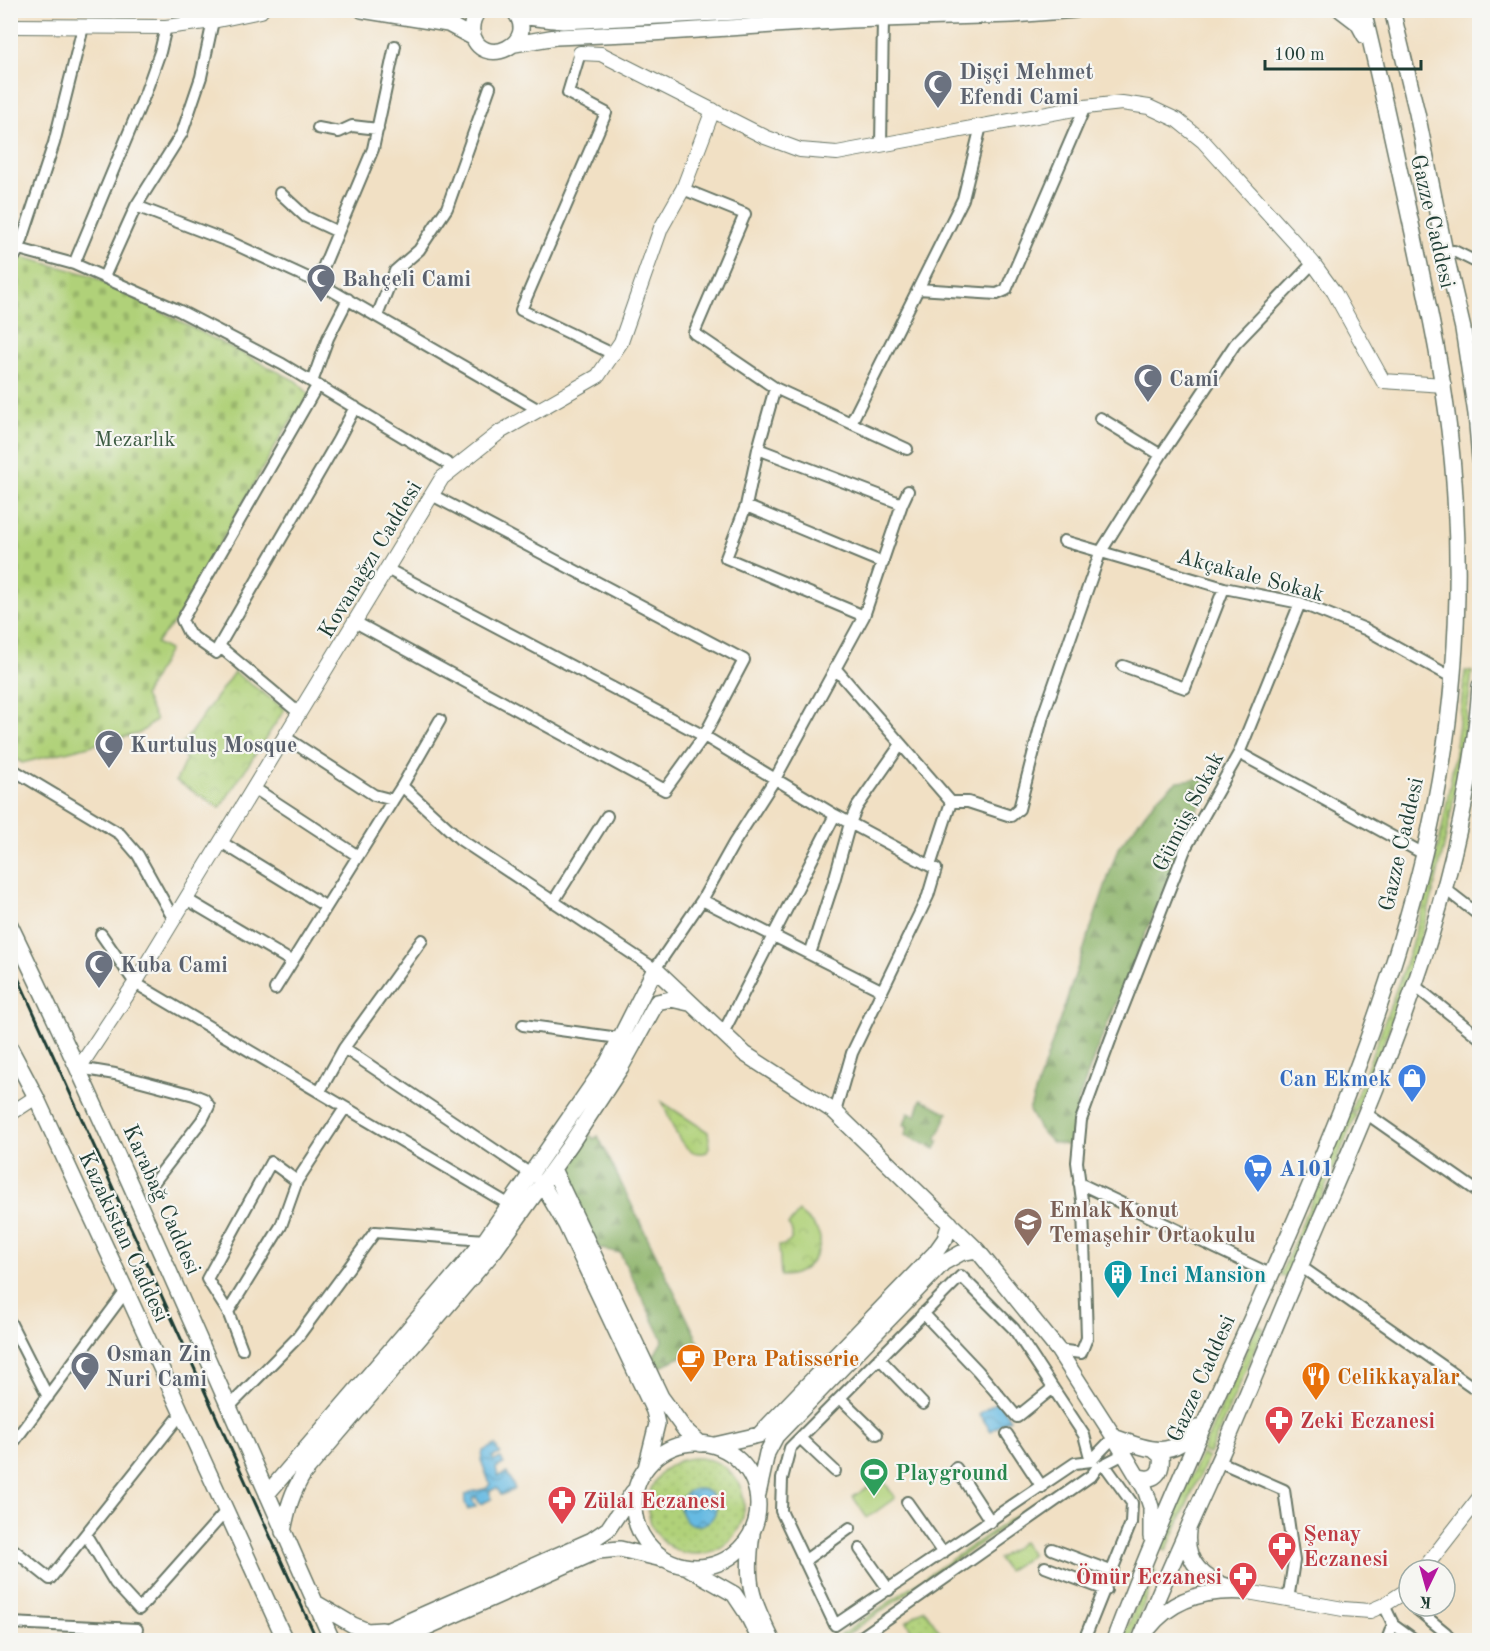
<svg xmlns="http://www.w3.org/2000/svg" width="1490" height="1651" viewBox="0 0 1490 1651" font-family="'Old Standard TT',serif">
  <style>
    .grass { fill: url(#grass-dots); stroke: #688756; stroke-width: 1.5 }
    .forest { fill: url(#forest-firs); stroke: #56784e; stroke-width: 1.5 }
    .cemetery { fill: url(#cemetery-stones); stroke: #688756; stroke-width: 1.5 }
    .park { fill: url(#park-crowns); stroke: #688756; stroke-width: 1.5 }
    .pitch { fill: #b0d179; stroke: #688756; stroke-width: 1.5 }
    .water { fill: url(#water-waves); stroke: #427c8b; stroke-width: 1.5 }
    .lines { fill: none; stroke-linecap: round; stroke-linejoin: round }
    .minor-casing { stroke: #687666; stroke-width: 14 }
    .tertiary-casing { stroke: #687666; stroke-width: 16 }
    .secondary-casing { stroke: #687666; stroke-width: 18 }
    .minor { stroke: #fff; stroke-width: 10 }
    .tertiary { stroke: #fff; stroke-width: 14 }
    .secondary { stroke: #fff; stroke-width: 15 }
    .rail { stroke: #1f3d34; stroke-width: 3 }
    .labels { text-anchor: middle; stroke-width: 4.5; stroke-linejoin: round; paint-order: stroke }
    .worship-label { font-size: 22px; font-weight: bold; fill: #5b616d; stroke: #f6f6f2; text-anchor: start }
    .street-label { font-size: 22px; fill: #1f3d34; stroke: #f6f6f2 }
    .park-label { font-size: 22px; fill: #3c5b42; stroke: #f6f6f2 }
    .shop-label { font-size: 22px; font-weight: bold; fill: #366cbe; stroke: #f6f6f2; text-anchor: end }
    .education-label { font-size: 22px; font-weight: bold; fill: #785e54; stroke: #f6f6f2; text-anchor: start }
    .culture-label { font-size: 22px; font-weight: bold; fill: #0d838f; stroke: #f6f6f2; text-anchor: start }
    .food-label { font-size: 22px; font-weight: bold; fill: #c56008; stroke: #f6f6f2; text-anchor: start }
    .health-label { font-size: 22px; font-weight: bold; fill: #be3a42; stroke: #f6f6f2; text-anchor: start }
    .leisure-label { font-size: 22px; font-weight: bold; fill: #27864d; stroke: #f6f6f2; text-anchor: start }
  </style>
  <defs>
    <pattern id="grass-dots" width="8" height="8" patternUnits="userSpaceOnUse" patternTransform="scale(1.5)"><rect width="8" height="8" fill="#b0d179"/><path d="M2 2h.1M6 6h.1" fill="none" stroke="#97b469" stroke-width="1.8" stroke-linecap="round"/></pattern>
    <pattern id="forest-firs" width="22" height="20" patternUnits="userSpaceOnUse" patternTransform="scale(1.5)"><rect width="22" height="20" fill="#8cb369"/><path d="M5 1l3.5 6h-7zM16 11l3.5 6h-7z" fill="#729357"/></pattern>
    <pattern id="cemetery-stones" width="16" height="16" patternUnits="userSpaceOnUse" patternTransform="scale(1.5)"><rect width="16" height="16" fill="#b0d179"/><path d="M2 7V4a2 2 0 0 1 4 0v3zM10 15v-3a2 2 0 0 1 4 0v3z" fill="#97b469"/></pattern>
    <pattern id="park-crowns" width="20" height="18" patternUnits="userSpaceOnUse" patternTransform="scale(1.5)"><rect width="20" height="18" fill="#b0d179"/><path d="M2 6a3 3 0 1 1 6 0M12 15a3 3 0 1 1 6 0" fill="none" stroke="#97b469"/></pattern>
    <pattern id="water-waves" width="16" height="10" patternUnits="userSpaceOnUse" patternTransform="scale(1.5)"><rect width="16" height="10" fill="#66bae2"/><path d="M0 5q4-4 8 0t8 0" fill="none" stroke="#5398b8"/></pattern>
  </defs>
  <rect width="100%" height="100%" fill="#f6f6f2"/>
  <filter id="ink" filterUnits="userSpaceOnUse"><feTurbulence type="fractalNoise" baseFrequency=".0167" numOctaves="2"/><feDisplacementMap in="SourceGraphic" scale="12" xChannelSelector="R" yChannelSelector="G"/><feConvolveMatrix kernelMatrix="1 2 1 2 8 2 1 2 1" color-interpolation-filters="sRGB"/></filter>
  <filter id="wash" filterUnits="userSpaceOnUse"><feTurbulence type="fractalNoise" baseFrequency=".008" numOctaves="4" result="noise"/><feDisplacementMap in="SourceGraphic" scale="24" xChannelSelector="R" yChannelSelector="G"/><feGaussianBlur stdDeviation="1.35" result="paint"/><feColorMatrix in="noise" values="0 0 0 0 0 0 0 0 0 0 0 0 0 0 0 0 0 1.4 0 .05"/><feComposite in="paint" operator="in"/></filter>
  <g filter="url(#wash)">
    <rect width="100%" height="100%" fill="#f1e0c4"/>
    <!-- grass -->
    <path class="grass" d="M1465,671L1472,672C1462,763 1446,852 1420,941C1403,999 1378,1055 1356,1112L1351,1110C1381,1031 1413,952 1433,869C1449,804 1458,738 1465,671Z
      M1350,1112L1356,1115L1287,1278L1280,1275Z
      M1258,1325L1264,1329L1209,1454L1202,1451Z
      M1201,1454L1208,1457L1166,1551L1160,1548Z
      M648 1506a48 48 0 1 1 96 0a48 48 0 1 1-96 0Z
      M1091,1464L1093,1466L839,1640L838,1637Z
      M1154,1568L1156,1573L1130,1640H1123L1149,1571Z
      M924,1609L946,1640H918L906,1622Z"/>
    <!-- forest -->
    <path class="forest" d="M1205,778L1199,806L1095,1054L1077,1105L1071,1146L1052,1142L1039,1129L1029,1111L1118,848L1158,797L1178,781Z
      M921,1099L948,1113L936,1140L939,1141L935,1149L905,1135L908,1126L904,1125L908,1113L916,1116Z
      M590,1135L594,1139L598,1136L701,1347L660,1367L653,1357L663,1340L620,1253L599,1248L568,1180L569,1162Z"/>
    <!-- cemetery -->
    <path class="cemetery" d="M15,255L90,275L296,381L310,395L284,431L177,619L156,643L169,650L144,696L156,720L140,733L22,763L11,756L10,263Z"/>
    <!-- park -->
    <path class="park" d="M234,672L285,709L220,808L176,781L186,759L179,749Z
      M662,1102L708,1132L710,1146L707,1152C681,1161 671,1120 662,1102Z
      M799,1212C804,1217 812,1222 816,1229C827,1243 813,1265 799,1272C794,1275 787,1276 781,1276L779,1246C792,1245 796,1234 788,1225Z"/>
    <!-- pitch -->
    <path class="pitch" d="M882,1478L895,1498L867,1518L853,1497Z
      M1023,1542L1032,1555L1007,1571L998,1559Z"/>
    <!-- water -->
    <path class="water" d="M998,1401L1010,1419L991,1431L979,1414Z
      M495,1445L500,1454L492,1457L494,1461L501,1458L504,1464L496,1468L498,1476L507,1473L515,1489L501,1495L497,1488L489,1491L492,1499L480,1504L476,1497L472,1499L476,1506L468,1510C457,1488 474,1493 487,1488L490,1484L481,1460L483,1451Z
      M680 1507a18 18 0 1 1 36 0a18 18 0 1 1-36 0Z"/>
  </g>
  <g filter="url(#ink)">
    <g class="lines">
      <!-- minor casing -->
      <g class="minor-casing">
        <path id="minor" d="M580,53L568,93L606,113L521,310L613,354
          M318,128L339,132L352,126L378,129
          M881,145L883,19
          M683,189L745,214L694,333L775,388L758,449L746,506L726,558L864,616
          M280,193L306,217L338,232
          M136,206L230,242L317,282L539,410
          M19,249L74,264L180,311L282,364L455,468
          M1445,252L1454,251L1480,264
          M10,264L19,249L54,143L83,27
          M74,264L145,94L160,52L166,27
          M104,277L136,206L182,133L201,77L213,21
          M317,282L373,149L395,46
          M918,289L997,294L1006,290L1085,107
          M377,316L395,271L419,250L447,208L490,87
          M312,382L328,338L348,299
          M775,388L907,449
          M1100,418L1161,455
          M851,423L963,199L981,126
          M758,449L902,504
          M746,506L883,563
          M1064,541L1224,588L1300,603L1365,629L1453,678
          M387,569L704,736L835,815L936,869L928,896L852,1053L835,1112
          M355,622L665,790L704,736L744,660L432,495
          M219,646L216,653L189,634L182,620L317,386
          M1123,666L1185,688L1224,588
          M835,668L951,802
          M299,713L219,646L338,440L355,407
          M285,737L374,795L393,800L402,786L461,840L655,969L702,900L734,843L775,779L864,616L902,504L908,491
          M1239,753L1424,854
          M10,768L120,834L138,855L173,918
          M402,786L440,720
          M254,788L358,856
          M221,842L325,906
          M930,866L951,802H968L1011,816L1019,809L1043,716L1100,553L1161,455L1235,344L1313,263
          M1444,888L1480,916
          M186,899L291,961
          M702,900L881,990
          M553,902L607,816
          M101,934L135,983L510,1205
          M810,954L834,881L850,823L857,807L901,744
          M1415,986L1480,1038
          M275,989L393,800
          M523,1025L619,1038
          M723,1033L835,815
          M344,1048L535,1177
          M79,1068L115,1074L194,1095L204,1099L209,1106L202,1120L154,1182
          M320,1091L344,1048L422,940
          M1367,1114L1480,1193
          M1079,1183L1270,1274
          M1300,1266L1480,1392
          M228,1312L281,1226L297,1181L345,1108
          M923,1313L978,1371L1017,1417L1053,1388
          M10,1322L48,1397
          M242,1349L228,1312L207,1279L271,1162L297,1181
          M1058,1350L1081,1353L1087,1338L1083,1208L1077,1162L1081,1120L1111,1038L1186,847L1239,753L1300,603
          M879,1358L923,1404
          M840,1398L877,1434
          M230,1406L297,1338L375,1232L485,1240
          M1007,1434L1042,1487
          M800,1438L835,1471
          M10,1447L126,1291
          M1091,1461L1075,1463L835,1625L781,1511L782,1479L790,1448L961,1276L1014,1329L1084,1435L1091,1461L1114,1437
          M1218,1461L1284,1490L1294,1561L1288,1600
          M956,1468L991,1522
          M907,1502L943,1553
          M86,1535L115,1583L139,1609L226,1511
          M10,1547L50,1579L182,1413
          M860,1549L889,1590
          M1052,1549L1113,1572
          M804,1561L850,1528
          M1045,1567L1106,1590
          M1384,1605L1393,1624L1415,1640
          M1413,1606L1446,1633L1450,1640
          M10,1623L137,1629
          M857,1640L1092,1475L1097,1468L1124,1454
          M1084,1640L1131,1523L1132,1503L1104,1464
          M1387,1640L1393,1624"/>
      </g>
      <!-- tertiary casing -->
      <g class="tertiary-casing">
        <path id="tertiary" d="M10,26L166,27L213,21L261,11
          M580,53L601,54L765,137L800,150L837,153L1085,107L1122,103L1149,107L1177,120L1203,141L1313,263L1334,292L1383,381L1444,385
          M79,1068L135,983L442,478L500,432L598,376L621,342L661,228L683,189L713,110
          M10,1114L36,1097
          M1423,1570L1480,1497
          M1248,1592L1343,1609L1370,1611L1384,1605L1409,1589"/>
      </g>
      <!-- secondary casing -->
      <g class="secondary-casing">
        <path id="secondary" d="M362,10L448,24L474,38
          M450,10L477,12
          M479,10C473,17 471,24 472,32C480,72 543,43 513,10
          M1341,10L1358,23L1365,36
          M1392,10L1417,113L1445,252L1463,329L1476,414L1480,459
          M518,16L563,21L777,10
          M515,44L556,37L651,33L850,20L1013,15L1076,10
          M10,925C124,1161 225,1401 332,1640
          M10,1048L36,1097L126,1291L285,1640
          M553,1169L661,1397L685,1430L701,1444
          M542,1184L566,1225L654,1411L657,1424L646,1468
          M1114,1437C1147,1449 1172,1461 1197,1428
          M634 1505a62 62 0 1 1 124 0a62 62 0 1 1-124 0Z
          M715,1445L759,1435L935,1253L945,1239L950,1223
          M1137,1476C1155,1483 1163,1472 1161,1456L1154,1450
          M267,1494L485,1240L608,1062L655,969L745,1054L835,1112L977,1250L1058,1350L1114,1437L1145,1489L1151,1507V1537
          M758,1494L767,1453L776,1436L943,1263L961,1253L977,1250
          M1188,1531C1184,1563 1205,1581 1233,1588
          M283,1532C287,1510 292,1492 304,1473L495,1250L570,1145L621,1067L657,1002L671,999L689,1003
          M752,1534C745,1583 751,1597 772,1640
          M690,1569L734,1594L746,1612L760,1640
          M314,1602L353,1625L367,1631L382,1630
          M1149,1628C1173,1597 1210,1589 1248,1592
          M366,1640L592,1540L608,1529L633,1492
          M398,1640L598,1551L620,1549L662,1559
          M1114,1640C1213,1377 1358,1129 1424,854C1452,738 1462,616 1455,497C1450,403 1430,311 1410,219C1395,150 1380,80 1363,10
          M1140,1640C1165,1577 1194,1515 1222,1453C1255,1377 1286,1299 1319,1222C1394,1052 1467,874 1480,686"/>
      </g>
      <!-- minor -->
      <use href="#minor" class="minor"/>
      <!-- tertiary -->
      <use href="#tertiary" class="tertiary"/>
      <!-- secondary -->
      <use href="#secondary" class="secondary"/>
      <!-- rail -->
      <path class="rail" d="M10,960L317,1640"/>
    </g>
  </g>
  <!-- icons -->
  <defs>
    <g id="mosque-pin" transform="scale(1.5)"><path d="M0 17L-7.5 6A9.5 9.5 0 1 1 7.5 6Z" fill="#6b7280" stroke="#f6f6f2"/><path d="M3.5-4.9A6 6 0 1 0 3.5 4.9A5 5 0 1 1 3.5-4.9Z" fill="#fff"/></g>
    <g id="shop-pin" transform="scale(1.5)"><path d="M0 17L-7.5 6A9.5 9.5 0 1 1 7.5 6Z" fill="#3f7fe0" stroke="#f6f6f2"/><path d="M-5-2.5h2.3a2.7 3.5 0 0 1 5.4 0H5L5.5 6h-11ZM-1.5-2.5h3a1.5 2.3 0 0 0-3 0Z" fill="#fff"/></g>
    <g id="supermarket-pin" transform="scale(1.5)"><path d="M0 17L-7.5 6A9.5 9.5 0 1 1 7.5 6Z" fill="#3f7fe0" stroke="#f6f6f2"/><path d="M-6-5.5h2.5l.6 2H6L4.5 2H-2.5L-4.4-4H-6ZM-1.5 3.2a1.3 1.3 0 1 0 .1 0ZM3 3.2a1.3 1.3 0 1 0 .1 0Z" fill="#fff"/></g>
    <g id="school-pin" transform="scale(1.5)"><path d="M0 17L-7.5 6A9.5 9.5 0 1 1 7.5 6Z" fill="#8d6e63" stroke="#f6f6f2"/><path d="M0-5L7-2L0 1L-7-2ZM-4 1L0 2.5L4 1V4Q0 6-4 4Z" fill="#fff"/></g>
    <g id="building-pin" transform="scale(1.5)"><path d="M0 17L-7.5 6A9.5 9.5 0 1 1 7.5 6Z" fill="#0f9aa8" stroke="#f6f6f2"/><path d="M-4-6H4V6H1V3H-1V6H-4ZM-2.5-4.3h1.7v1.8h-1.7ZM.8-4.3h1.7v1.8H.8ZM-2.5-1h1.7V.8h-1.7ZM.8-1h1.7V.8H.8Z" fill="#fff"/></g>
    <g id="cafe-pin" transform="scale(1.5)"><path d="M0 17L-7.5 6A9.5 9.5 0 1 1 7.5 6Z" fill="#e8710a" stroke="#f6f6f2"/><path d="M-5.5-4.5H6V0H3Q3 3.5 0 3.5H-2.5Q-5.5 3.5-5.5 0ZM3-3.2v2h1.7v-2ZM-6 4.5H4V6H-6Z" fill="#fff"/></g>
    <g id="restaurant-pin" transform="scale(1.5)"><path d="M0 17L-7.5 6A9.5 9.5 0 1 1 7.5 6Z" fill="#e8710a" stroke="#f6f6f2"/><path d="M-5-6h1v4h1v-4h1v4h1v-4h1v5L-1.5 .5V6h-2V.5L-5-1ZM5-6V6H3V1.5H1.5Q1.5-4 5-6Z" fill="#fff"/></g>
    <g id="pharmacy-pin" transform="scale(1.5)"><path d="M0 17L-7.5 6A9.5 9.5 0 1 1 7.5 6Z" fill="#e0444e" stroke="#f6f6f2"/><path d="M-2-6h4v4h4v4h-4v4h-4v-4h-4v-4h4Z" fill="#fff"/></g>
    <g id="stadium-pin" transform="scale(1.5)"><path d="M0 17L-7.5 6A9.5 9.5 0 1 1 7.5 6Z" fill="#2e9e5b" stroke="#f6f6f2"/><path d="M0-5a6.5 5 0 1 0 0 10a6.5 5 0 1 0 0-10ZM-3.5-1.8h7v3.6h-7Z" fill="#fff"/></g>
  </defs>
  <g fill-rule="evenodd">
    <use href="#mosque-pin" x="938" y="84"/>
    <use href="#mosque-pin" x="321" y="278"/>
    <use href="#mosque-pin" x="1148" y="378"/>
    <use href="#mosque-pin" x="109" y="744"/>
    <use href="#mosque-pin" x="99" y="964"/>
    <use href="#shop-pin" x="1412" y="1078"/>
    <use href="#supermarket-pin" x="1258" y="1168"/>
    <use href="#school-pin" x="1028" y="1222"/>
    <use href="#building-pin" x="1118" y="1274"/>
    <use href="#cafe-pin" x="691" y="1358"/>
    <use href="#mosque-pin" x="85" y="1366"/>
    <use href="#restaurant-pin" x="1316" y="1376"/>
    <use href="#pharmacy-pin" x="1279" y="1420"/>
    <use href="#stadium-pin" x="874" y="1472"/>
    <use href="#pharmacy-pin" x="562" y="1500"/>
    <use href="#pharmacy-pin" x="1282" y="1546"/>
    <use href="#pharmacy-pin" x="1243" y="1576"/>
  </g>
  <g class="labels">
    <!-- worship labels -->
    <g class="worship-label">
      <text x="959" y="79">Dişçi Mehmet<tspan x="959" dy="25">Efendi Cami</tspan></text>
      <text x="342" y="286">Bahçeli Cami</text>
      <text x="1169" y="386">Cami</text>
      <text x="130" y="752">Kurtuluş Mosque</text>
      <text x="120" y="972">Kuba Cami</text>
      <text x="106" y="1361">Osman Zin<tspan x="106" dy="25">Nuri Cami</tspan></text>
    </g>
    <!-- street labels -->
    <g class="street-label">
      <text transform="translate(1434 221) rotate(77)" y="8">Gazze Caddesi</text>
      <text transform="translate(369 559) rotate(-59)" y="8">Kovanağzı Caddesi</text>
      <text transform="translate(1251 574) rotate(15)" y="8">Akçakale Sokak</text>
      <text transform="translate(1187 811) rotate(-63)" y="8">Gümüş Sokak</text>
      <text transform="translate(1400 844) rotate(-77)" y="8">Gazze Caddesi</text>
      <text transform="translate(163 1199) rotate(66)" y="8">Karabağ Caddesi</text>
      <text transform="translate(125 1236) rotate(65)" y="8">Kazakistan Caddesi</text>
      <text transform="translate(1200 1378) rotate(-66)" y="8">Gazze Caddesi</text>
    </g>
    <!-- park labels -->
    <g class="park-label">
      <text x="135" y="446">Mezarlık</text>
    </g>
    <!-- shop labels -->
    <g class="shop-label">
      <text x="1391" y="1086">Can Ekmek</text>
      <text x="1279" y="1176" text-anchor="start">A101</text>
    </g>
    <!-- education labels -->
    <g class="education-label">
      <text x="1049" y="1217">Emlak Konut<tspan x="1049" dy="25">Temaşehir Ortaokulu</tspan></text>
    </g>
    <!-- culture labels -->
    <g class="culture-label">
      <text x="1139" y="1282">Inci Mansion</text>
    </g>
    <!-- food labels -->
    <g class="food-label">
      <text x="712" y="1366">Pera Patisserie</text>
      <text x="1337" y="1384">Celikkayalar</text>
    </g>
    <!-- health labels -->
    <g class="health-label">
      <text x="1300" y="1428">Zeki Eczanesi</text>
      <text x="583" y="1508">Zülal Eczanesi</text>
      <text x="1303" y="1541">Şenay<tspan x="1303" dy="25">Eczanesi</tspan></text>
      <text x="1222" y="1584" text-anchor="end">Ömür Eczanesi</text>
    </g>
    <!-- leisure labels -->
    <g class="leisure-label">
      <text x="895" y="1480">Playground</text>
    </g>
  </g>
  <!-- margin -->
  <rect width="1490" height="1651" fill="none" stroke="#f6f6f2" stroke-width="36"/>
  <!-- north arrow -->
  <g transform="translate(1427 1588) rotate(185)"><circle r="28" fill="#f6f6f2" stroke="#a0aca6" stroke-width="1.5"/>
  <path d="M0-4.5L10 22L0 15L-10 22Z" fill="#b5179e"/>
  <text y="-9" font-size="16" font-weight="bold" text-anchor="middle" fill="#1f3d34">K</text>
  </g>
  <!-- scale -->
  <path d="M1265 60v9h156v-9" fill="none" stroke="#1f3d34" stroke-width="3"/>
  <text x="1274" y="60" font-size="18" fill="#1f3d34" stroke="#f6f6f2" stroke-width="4.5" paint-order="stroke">100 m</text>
</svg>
